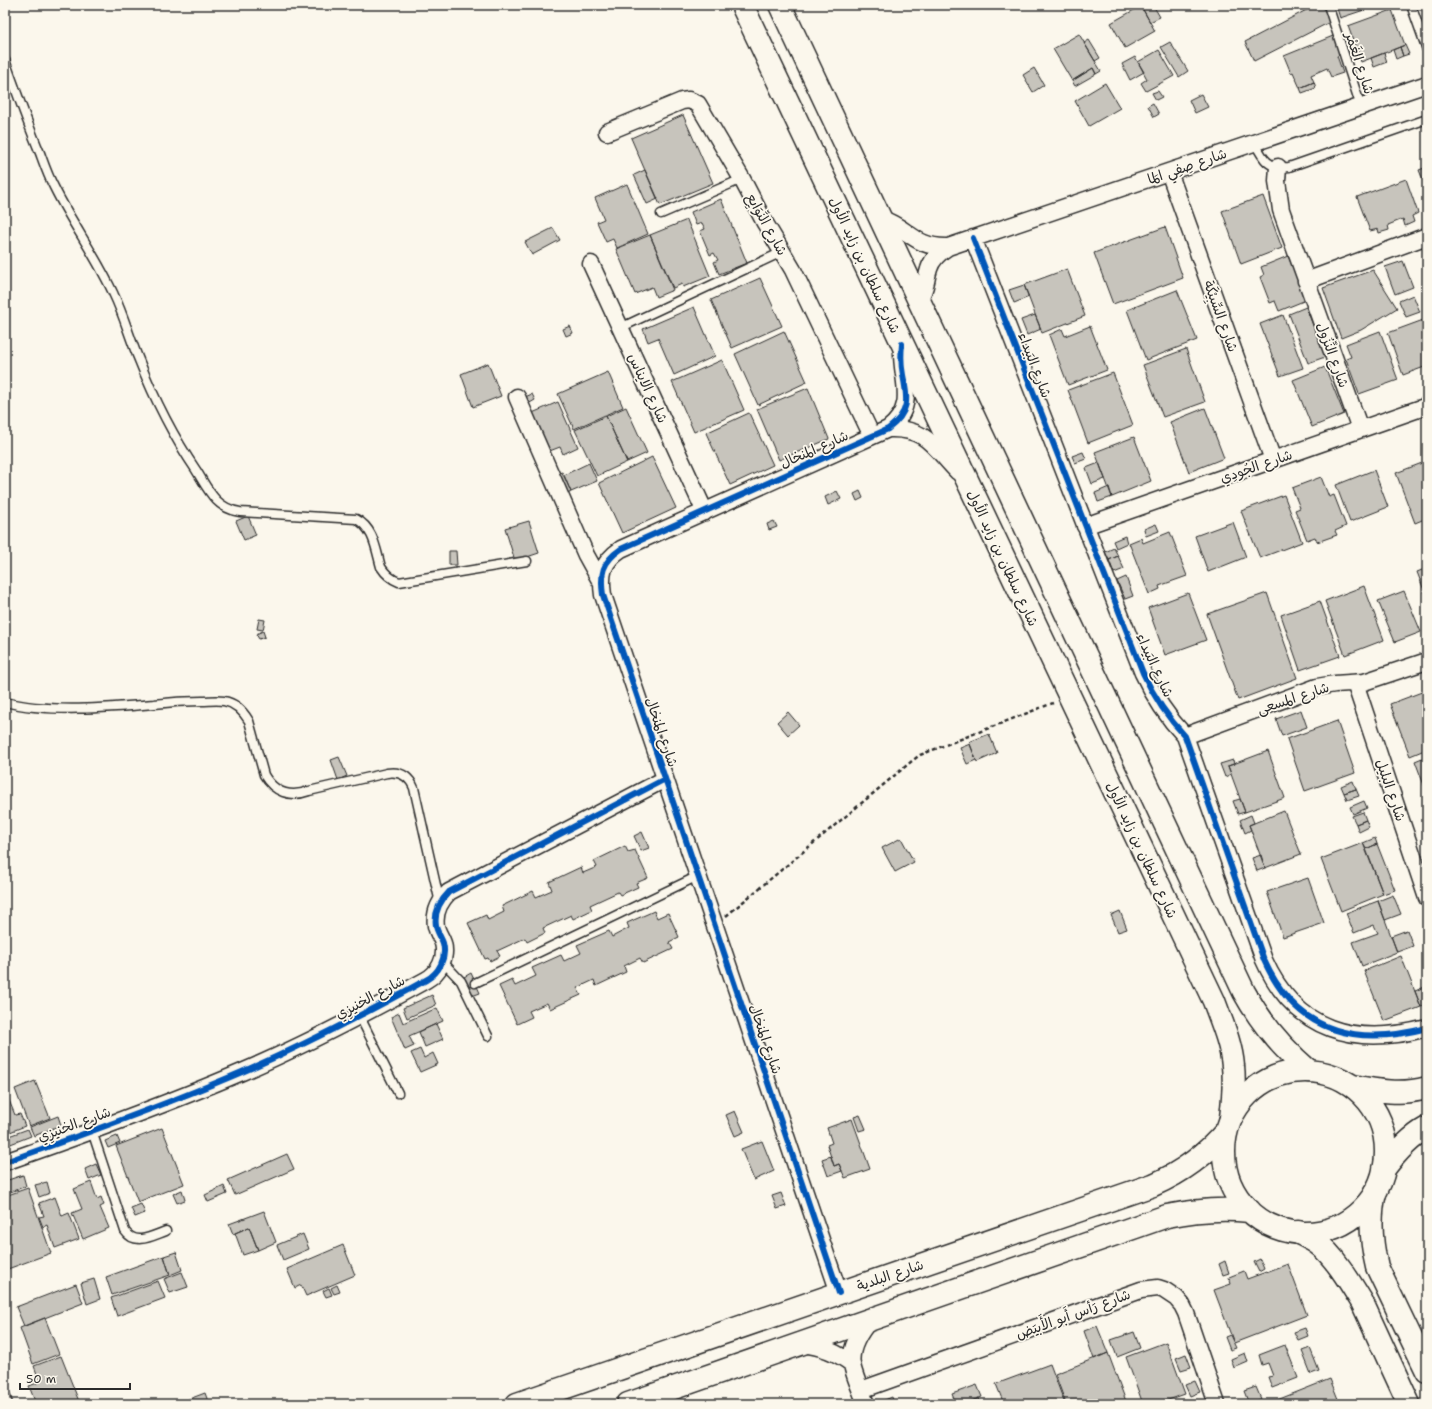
<svg xmlns="http://www.w3.org/2000/svg" width="1432" height="1409" viewBox="0 0 1432 1409" font-family="'Shantell Sans','Playpen Sans Arabic',sans-serif">
  <style>
    .building { fill: #c7c4bc; stroke: #2b2b2b }
    .lines { fill: none; stroke-linecap: round; stroke-linejoin: round }
    .lane-casing { stroke: #2b2b2b; stroke-width: 11 }
    .street-casing { stroke: #2b2b2b; stroke-width: 19 }
    .secondary-casing { stroke: #2b2b2b; stroke-width: 25 }
    .primary-casing { stroke: #2b2b2b; stroke-width: 25 }
    .path { stroke: #2b2b2b; stroke-width: 2.5; stroke-dasharray: 4 3; stroke-linecap: butt }
    .lane { stroke: #fbf7ec; stroke-width: 8 }
    .street { stroke: #fbf7ec; stroke-width: 16 }
    .secondary { stroke: #fbf7ec; stroke-width: 22 }
    .primary { stroke: #fbf7ec; stroke-width: 22 }
    .cycleway-casing { stroke: #fbf7ec; stroke-width: 8 }
    .cycleway { stroke: #0057b8; stroke-width: 6 }
    .labels { text-anchor: middle; stroke-width: 3.5; stroke-linejoin: round; paint-order: stroke }
    .street-label { font-size: 14px; fill: #2b2b2b; stroke: #fbf7ec }
  </style>
  <rect width="100%" height="100%" fill="#fbf7ec"/>
  <filter id="ink" filterUnits="userSpaceOnUse"><feTurbulence type="fractalNoise" baseFrequency=".025" numOctaves="2"/><feDisplacementMap in="SourceGraphic" scale="8" xChannelSelector="R" yChannelSelector="G"/><feConvolveMatrix kernelMatrix="1 2 1 2 8 2 1 2 1" color-interpolation-filters="sRGB"/></filter>
  <g filter="url(#ink)">
    <!-- building -->
    <path class="building" d="M1143,5H1153L1160,17L1150,22L1141,6Z
      M1316,5H1322L1330,22L1254,61L1245,42Z
      M1336,5H1379L1340,18Z
      M1141,6L1155,31L1125,48L1111,23Z
      M1392,10L1405,45L1361,62L1348,26Z
      M1079,34L1101,71L1096,74L1093,68L1072,81L1053,49Z
      M1333,36L1341,54L1337,56L1343,73L1331,77L1327,68L1311,75L1314,82L1300,88L1293,72L1291,73L1284,56Z
      M1089,40L1100,58L1095,61L1084,43Z
      M1170,42L1188,71L1179,77L1161,47Z
      M1405,45L1409,54L1403,56L1400,47Z
      M1400,47L1403,56L1396,59L1393,50Z
      M1159,50L1174,76L1146,91L1141,83L1147,79L1138,62Z
      M1384,53L1387,62L1374,67L1371,58Z
      M1135,57L1144,72L1130,80L1122,64Z
      M1034,68L1044,85L1033,92L1023,75Z
      M1093,68L1096,74L1075,86L1072,81Z
      M1314,82L1316,88L1302,93L1300,88Z
      M1105,83L1120,108L1089,126L1075,101Z
      M1158,91L1162,97L1156,100L1152,93Z
      M1201,94L1208,107L1195,113L1189,100Z
      M1153,103L1159,114L1154,117L1148,106Z
      M683,115L713,183L660,205L631,138Z
      M1427,167V190L1419,170Z
      M645,170L658,199L647,204L634,175Z
      M1406,179L1418,213L1412,216L1414,222L1405,226L1403,219L1388,225L1389,230L1379,233L1378,229L1370,231L1357,197Z
      M627,184L648,234L617,248L613,239L606,242L597,222L604,219L595,198Z
      M1263,196L1282,248L1241,264L1222,211Z
      M721,199L747,263L719,274L714,262L718,260L714,253L710,255L700,231L705,229L702,223L696,225L691,212Z
      M687,220L710,276L683,287L682,284L673,288L650,235Z
      M1165,227L1183,278L1113,304L1094,253Z
      M553,228L560,240L532,255L525,242Z
      M650,235L673,290L656,297L652,287L635,294L616,249Z
      M1288,256L1306,300L1279,311L1275,301L1270,303L1260,277L1264,275L1261,267Z
      M1403,261L1413,287L1395,294L1385,267Z
      M1067,269L1085,316L1042,333L1024,285Z
      M1373,270L1397,308L1361,330L1341,338L1323,288Z
      M760,278L782,326L732,348L711,300Z
      M1024,285L1029,297L1014,303L1009,290Z
      M1177,290L1197,340L1146,360L1127,310Z
      M1413,295L1420,312L1406,317L1399,301Z
      M694,307L715,356L674,375L658,338L648,342L643,329Z
      M1306,307L1325,357L1308,363L1289,314Z
      M1035,315L1041,329L1027,335L1021,320Z
      M1283,315L1303,368L1280,376L1260,324Z
      M1426,319L1427,323V366L1403,375L1388,333Z
      M570,326L573,333L566,336L563,329Z
      M1090,326L1107,370L1068,385L1049,335L1062,329L1065,336Z
      M784,331L807,382L758,405L735,354Z
      M1380,331L1398,380L1359,394L1346,359L1351,357L1346,344Z
      M1186,349L1205,402L1163,417L1143,365Z
      M722,360L744,410L694,432L672,382Z
      M488,363L501,396L473,407L461,374Z
      M1325,367L1344,414L1312,427L1293,380Z
      M608,372L623,407L574,429L558,394Z
      M1113,373L1133,425L1088,443L1068,390Z
      M808,388L829,439L779,460L757,409Z
      M532,394L535,400L528,404L525,397Z
      M558,402L578,447L563,454L560,447L547,452L530,414Z
      M626,407L647,453L627,462L606,416Z
      M1205,408L1224,458L1189,472L1170,422Z
      M749,413L773,465L730,485L706,433Z
      M606,416L627,462L597,476L575,430Z
      M1134,437L1151,481L1112,497L1095,452Z
      M1083,452L1086,459L1075,463L1072,456Z
      M652,457L676,508L622,533L599,483Z
      M1427,461V477L1422,463Z
      M589,463L597,481L571,492L564,475Z
      M1099,463L1105,479L1092,484L1086,468Z
      M1422,463L1427,477V518L1415,523L1396,473Z
      M1374,470L1388,507L1350,522L1336,485Z
      M562,472L571,492L566,495L557,474Z
      M1321,477L1329,497L1334,495L1346,526L1335,531L1337,535L1317,542L1315,537L1307,540L1295,510L1300,508L1292,488Z
      M1109,487L1112,497L1098,502L1095,493Z
      M837,491L841,499L828,505L825,497Z
      M860,491L863,498L857,501L854,494Z
      M1284,495L1302,542L1260,558L1241,511Z
      M248,516L256,535L244,540L236,521Z
      M529,521L539,553L515,561L505,528Z
      M774,521L777,527L769,530L767,524Z
      M1233,522L1246,557L1208,572L1195,536Z
      M1156,524L1159,531L1146,536L1144,529Z
      M1170,532L1187,576L1159,586L1160,589L1149,594L1129,543L1141,538L1143,543Z
      M1125,536L1127,543L1116,548L1113,541Z
      M1114,548L1118,556L1109,560L1105,552Z
      M449,551H456L457,565H449Z
      M1118,556L1124,569L1114,573L1109,560Z
      M1427,568V598L1417,572Z
      M1126,577L1133,596L1125,599L1117,581Z
      M1364,586L1384,640L1345,655L1325,601Z
      M1404,591L1421,632L1395,642L1378,601Z
      M1188,593L1206,640L1165,655L1148,608Z
      M1267,593L1297,678L1238,700L1207,614Z
      M1320,601L1340,656L1300,670L1281,615Z
      M259,619L265,620L263,630L257,629Z
      M263,631L265,637L259,639L256,634Z
      M1427,690V749L1410,756L1390,704Z
      M1301,710L1307,727L1282,736L1276,719Z
      M788,712L799,725L788,735L777,722Z
      M1337,721L1355,773L1305,791L1287,739Z
      M989,734L997,753L977,762L969,742Z
      M970,744L976,760L967,764L960,748Z
      M1268,751L1285,798L1245,812L1228,766Z
      M1427,756V793L1415,761Z
      M339,757L347,776L338,780L331,760Z
      M1233,760L1234,764L1228,766L1231,774L1225,777L1220,764Z
      M1353,781L1356,789L1344,793L1341,786Z
      M1356,789L1359,796L1347,800L1344,793Z
      M1240,799L1245,812L1238,814L1233,801Z
      M1364,801L1367,808L1353,814L1350,807Z
      M1284,811L1301,854L1265,868L1249,825Z
      M1363,812L1366,820L1356,824L1352,816Z
      M1251,815L1254,823L1249,825L1251,830L1245,833L1240,820Z
      M1366,820L1369,827L1359,832L1356,824Z
      M642,832L649,848L641,851L634,836Z
      M901,838L914,862L895,872L882,848Z
      M1375,838L1377,844L1366,849L1363,843Z
      M1363,843L1383,894L1341,911L1321,859Z
      M1377,844L1395,890L1383,894L1366,849Z
      M625,846L628,852L635,850L648,878L636,883L638,887L620,895L618,892L590,905L592,910L573,919L571,915L543,928L545,933L527,942L525,938L497,951L500,956L490,961L488,958L485,959L468,923L486,915L488,920L504,912L502,906L533,891L536,897L552,890L549,882L581,867L583,873L597,867L594,861Z
      M1261,855L1265,868L1257,871L1252,858Z
      M1308,878L1324,923L1283,937L1267,892Z
      M1393,895L1401,914L1385,920L1378,901Z
      M1378,901L1397,952L1362,966L1353,942L1378,933L1374,925L1354,933L1346,913Z
      M654,911L657,918L668,913L679,937L669,942L673,949L643,963L640,958L624,966L626,972L596,986L594,980L577,988L581,995L550,1009L547,1003L529,1011L532,1017L517,1024L499,986L512,980L515,986L536,976L532,968L561,955L564,961L581,953L577,945L609,931L612,937L629,928L627,923Z
      M1120,911L1127,929L1118,932L1111,915Z
      M1407,930L1413,946L1397,952L1391,936Z
      M1401,956L1421,1007L1384,1021L1364,971Z
      M471,973L480,993L472,996L464,977Z
      M1427,986V1004L1421,1007L1415,991Z
      M432,995L436,1005L407,1018L403,1008Z
      M437,1008L443,1021L409,1036L414,1046L405,1050L391,1017L399,1013L403,1023Z
      M436,1024L443,1039L425,1047L419,1032Z
      M420,1049L424,1058L433,1053L438,1064L420,1072L411,1053Z
      M35,1081L50,1118L29,1126L15,1089Z
      M6,1093L15,1115L20,1114L25,1126L5,1134Z
      M735,1111L744,1132L735,1136L726,1115Z
      M860,1115L866,1129L859,1131L854,1117Z
      M58,1116L61,1125L34,1136L30,1127Z
      M852,1119L870,1169L845,1178L839,1164L834,1166L827,1145L832,1143L827,1128Z
      M162,1128L184,1184L138,1202L116,1146Z
      M28,1129L31,1136L8,1145L6,1137Z
      M117,1136L120,1143L108,1148L105,1141Z
      M762,1141L774,1171L754,1180L741,1149Z
      M287,1154L294,1169L235,1195L228,1180Z
      M831,1156L834,1166L839,1164L842,1171L828,1176L822,1159Z
      M96,1164L101,1175L89,1180L85,1169Z
      M23,1175L26,1186L5,1194V1181Z
      M47,1182L50,1193L39,1197L35,1185Z
      M91,1182L97,1199L101,1197L104,1205L100,1207L109,1228L83,1239L72,1213L82,1209L74,1189Z
      M224,1186L227,1194L208,1202L205,1195Z
      M28,1188L51,1253L5,1270V1196Z
      M182,1190L185,1200L177,1203L173,1194Z
      M781,1193L786,1206L777,1209L772,1196Z
      M55,1197L62,1216L69,1213L79,1239L55,1248L47,1225L43,1227L39,1217L44,1216L39,1203Z
      M141,1204L145,1213L135,1217L131,1208Z
      M264,1211L276,1242L258,1250L249,1227L233,1234L229,1224Z
      M249,1227L258,1250L243,1255L235,1233Z
      M303,1234L309,1249L283,1260L277,1245Z
      M343,1245L355,1275L306,1296L301,1285L295,1288L287,1269Z
      M176,1252L182,1270L170,1275L164,1256Z
      M164,1256L170,1275L112,1295L106,1277Z
      M1260,1259L1264,1269L1259,1272L1254,1262Z
      M1225,1261L1229,1273L1223,1275L1219,1264Z
      M1288,1264L1307,1315L1234,1343L1214,1290L1231,1284L1229,1277L1244,1271L1247,1279Z
      M182,1272L188,1287L170,1293L164,1279Z
      M94,1279L100,1299L87,1304L81,1283Z
      M158,1281L165,1298L117,1316L111,1298Z
      M76,1284L83,1303L24,1326L16,1307Z
      M337,1285L340,1292L334,1294L331,1288Z
      M329,1288L332,1295L326,1297L323,1291Z
      M45,1318L59,1354L33,1364L20,1328Z
      M1097,1326L1108,1353L1094,1359L1084,1331Z
      M1305,1328L1308,1336L1298,1340L1294,1332Z
      M1134,1332L1140,1348L1117,1357L1111,1340Z
      M1230,1335L1236,1348L1230,1350L1225,1337Z
      M1166,1342L1185,1394L1157,1404H1143L1126,1357Z
      M1285,1345L1298,1378L1272,1388L1268,1377L1273,1376L1268,1363L1262,1365L1259,1355Z
      M1310,1348L1319,1371L1311,1374L1302,1351Z
      M1108,1353L1127,1404H1066L1055,1374Z
      M1245,1353L1248,1362L1234,1368L1231,1359Z
      M1186,1354L1191,1367L1181,1370L1176,1358Z
      M61,1356L80,1404H36L29,1386L40,1382L34,1366Z
      M1050,1364L1065,1404H1004L996,1384Z
      M1330,1379L1340,1404H1272V1402Z
      M1195,1381L1200,1392L1190,1396L1185,1385Z
      M977,1385L982,1397L963,1404H956L952,1394Z
      M1256,1387L1261,1399L1249,1404L1244,1391Z
      M205,1393L209,1404H176Z
      M892,1397L894,1404H875Z
      M979,1398L981,1404H965Z"/>
    <g class="lines">
      <!-- lane casing -->
      <g class="lane-casing">
        <path id="lane" d="M1328,5L1361,107
          M1411,5L1427,50
          M5,60C16,91 27,122 40,153C44,164 48,176 54,187C72,224 97,257 114,295C124,316 130,339 139,360C154,398 173,436 196,470C208,489 215,508 240,512L356,519C374,528 376,550 381,567C386,575 391,579 399,582L527,561
          M1255,143C1263,159 1268,169 1289,167L1427,119
          M661,214L742,179
          M620,328L782,252
          M5,702C48,713 109,708 154,704C170,702 186,701 202,701C209,701 217,700 224,701C236,703 243,711 249,721L264,775C274,792 290,798 309,791L387,773C400,771 409,776 414,788L440,903
          M442,961L461,981L488,1036
          M475,983L698,876
          M360,1017L398,1093
          M92,1131L125,1231C135,1246 152,1236 166,1231
          M5,1394L8,1404"/>
      </g>
      <!-- street casing -->
      <g class="street-casing">
        <path id="street" d="M607,132L682,101L689,100L698,104L742,179L765,223L793,270L872,436
          M1278,167L1277,181L1281,210L1360,429
          M1169,172L1273,460
          M881,219C909,227 913,248 948,247
          M973,238L1143,673C1154,697 1167,717 1185,736L1264,960C1296,1032 1355,1047 1427,1028
          M591,264L705,512
          M1306,281L1427,236
          M919,299C927,288 925,281 929,269C932,259 940,252 948,247L1427,84
          M517,397L586,555L602,584
          M888,429C927,427 934,448 958,472
          M1085,526L1427,406
          M1355,683L1427,898
          M1185,736L1317,687L1335,684L1364,682L1427,661
          M5,1162C85,1134 165,1105 242,1072C305,1045 366,1013 426,980C439,973 447,958 443,943C441,937 437,932 436,926C434,913 440,901 449,892L665,779
          M839,1293L603,595C600,574 602,562 621,549L888,429C919,405 900,379 902,347
          M802,1344C821,1346 837,1352 852,1364
          M861,1390L1141,1290L1158,1288L1164,1290L1176,1298L1182,1305L1186,1313L1217,1404
          M866,1404C861,1391 855,1378 852,1365C849,1349 860,1331 871,1319"/>
      </g>
      <!-- secondary casing -->
      <g class="secondary-casing">
        <path id="secondary" d="M742,5L1214,1001C1222,1023 1231,1043 1233,1066C1235,1083 1233,1101 1231,1118
          M780,5L1244,992C1261,1023 1282,1048 1309,1071
          M1375,1193C1369,1218 1371,1242 1377,1267L1427,1371
          M1298,1232C1304,1236 1311,1239 1317,1243C1334,1255 1351,1284 1362,1302L1409,1404"/>
      </g>
      <!-- primary casing -->
      <g class="primary-casing">
        <path id="primary" d="M1224 1152a81 81 0 1 1 162 0a81 81 0 1 1-162 0Z
          M1353,1086C1377,1091 1402,1095 1427,1088
          M1384,1169C1396,1153 1409,1138 1427,1128
          M517,1404L1153,1185C1183,1172 1206,1155 1227,1130
          M628,1404L1167,1216C1195,1210 1222,1208 1250,1211"/>
      </g>
      <!-- path -->
      <path class="path" d="M726,916L912,761L920,755L1053,703"/>
      <!-- lane -->
      <use href="#lane" class="lane"/>
      <!-- street -->
      <use href="#street" class="street"/>
      <!-- secondary -->
      <use href="#secondary" class="secondary"/>
      <!-- primary -->
      <use href="#primary" class="primary"/>
      <!-- cycleway casing -->
      <g class="cycleway-casing">
        <path id="cycleway" d="M973,238L1143,673C1154,697 1167,717 1185,736L1264,960C1296,1032 1355,1047 1427,1028
          M5,1162C85,1134 165,1105 242,1072C305,1045 366,1013 426,980C439,973 447,958 443,943C441,937 437,932 436,926C434,913 440,901 449,892L665,779
          M839,1293L603,595C600,574 602,562 621,549L888,429C910,412 908,400 903,375C901,365 901,354 902,344"/>
      </g>
      <!-- cycleway -->
      <use href="#cycleway" class="cycleway"/>
    </g>
  </g>
  <g class="labels">
    <!-- street labels -->
    <g class="street-label">
      <text transform="translate(1360 63) rotate(72)" y="5">شارع الغَمْر</text>
      <text transform="translate(1187 166) rotate(-19)" y="5">شارع صِفِي المَا</text>
      <text transform="translate(767 224) rotate(61)" y="5">شارع النِّوَايِع</text>
      <text transform="translate(865 265) rotate(65)" y="5">شارع سلطان بن زايد الأول</text>
      <text transform="translate(1221 316) rotate(70)" y="5">شارع السِّبِيْكَة</text>
      <text transform="translate(1333 355) rotate(70)" y="5">شارع النِّزُول</text>
      <text transform="translate(1035 365) rotate(69)" y="5">شارع البَيداء</text>
      <text transform="translate(648 388) rotate(65)" y="5">شارع الايناس</text>
      <text transform="translate(814 449) rotate(-24)" y="5">شارع المنخال</text>
      <text transform="translate(1256 466) rotate(-19)" y="5">شارع الجُودِي</text>
      <text transform="translate(1003 558) rotate(65)" y="5">شارع سلطان بن زايد الأول</text>
      <text transform="translate(1155 665) rotate(65)" y="5">شارع البَيداء</text>
      <text transform="translate(1293 698) rotate(-18)" y="5">شارع المسعى</text>
      <text transform="translate(662 732) rotate(71)" y="5">شارع المنخال</text>
      <text transform="translate(1391 790) rotate(71)" y="5">شارع البليل</text>
      <text transform="translate(1142 850) rotate(65)" y="5">شارع سلطان بن زايد الأول</text>
      <text transform="translate(370 997) rotate(-28)" y="5">شارع الخنيزِي</text>
      <text transform="translate(766 1039) rotate(71)" y="5">شارع المنخال</text>
      <text transform="translate(74 1124) rotate(-20)" y="5">شارع الخنيزِي</text>
      <text transform="translate(890 1275) rotate(-19)" y="5">شارع البلدية</text>
      <text transform="translate(1073 1314) rotate(-20)" y="5">شارع رَأس أَبو الأَبيَض</text>
    </g>
  </g>
  <!-- margin -->
  <rect width="1432" height="1409" fill="none" stroke="#fbf7ec" stroke-width="20"/>
  <rect x="10" y="10" width="1412" height="1389" fill="none" stroke="#2b2b2b" stroke-width="1.5" filter="url(#ink)"/>
  <!-- scale -->
  <path d="M20 1383v6h110v-6" fill="none" stroke="#2b2b2b" stroke-width="2"/>
  <text x="26" y="1383" font-size="12" fill="#2b2b2b" stroke="#fbf7ec" stroke-width="3" paint-order="stroke">50 m</text>
</svg>
